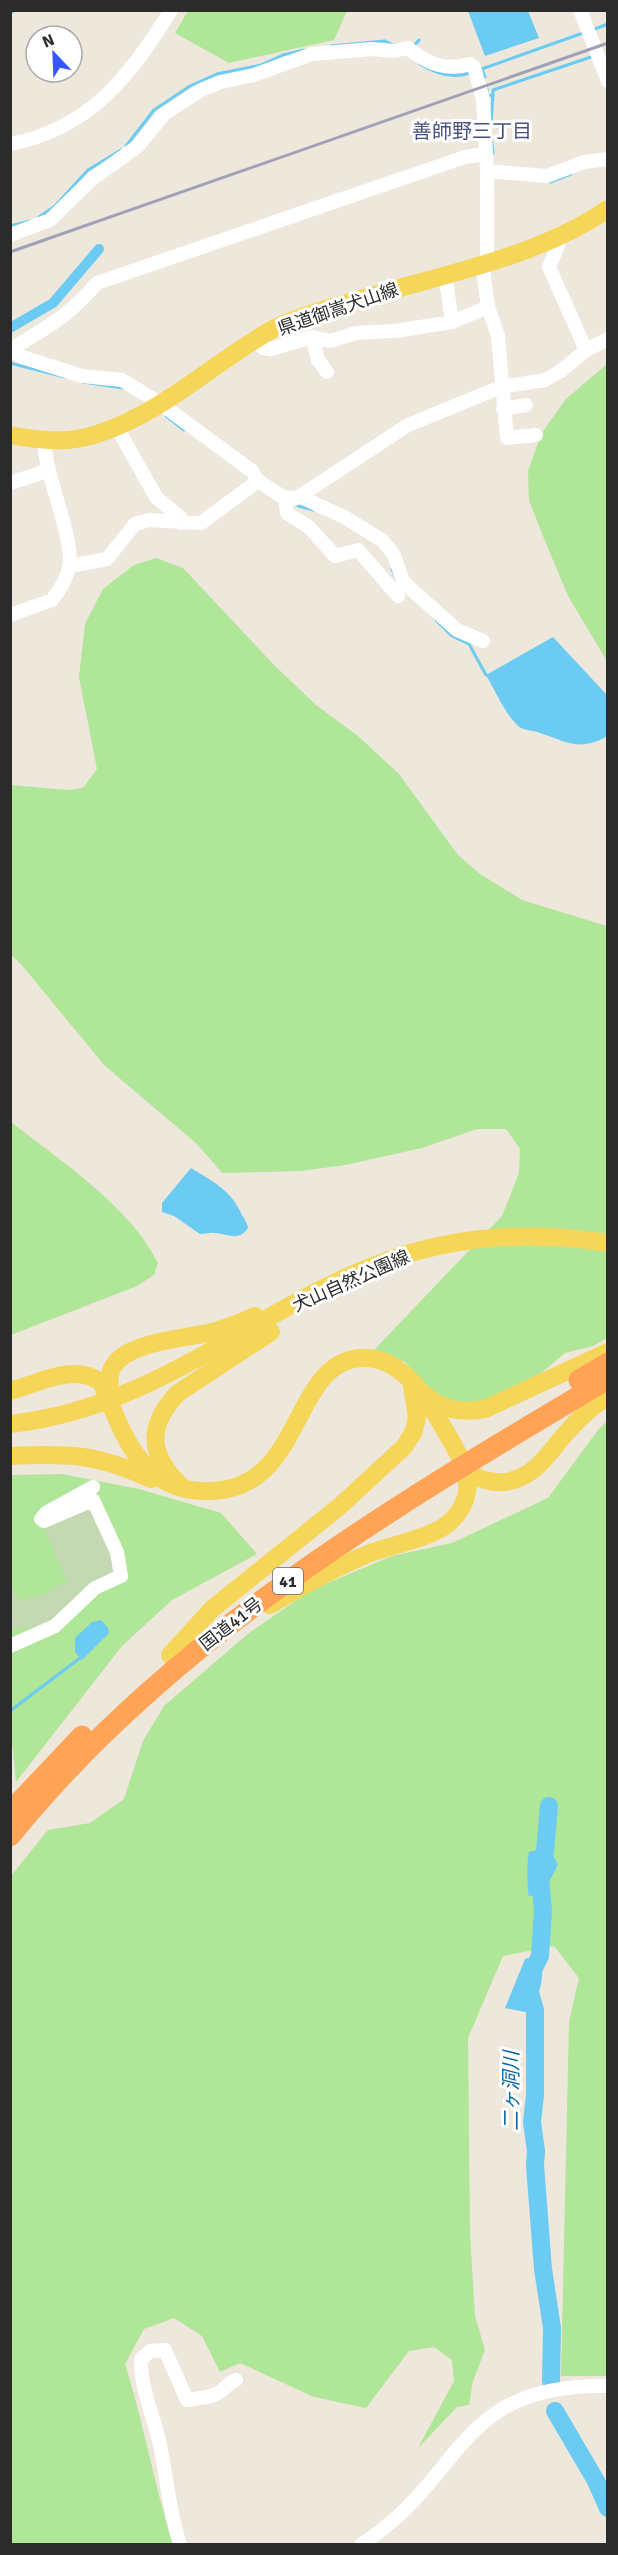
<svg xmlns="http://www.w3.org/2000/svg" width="618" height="2555" viewBox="0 0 618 2555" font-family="Signika,'Noto Sans JP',sans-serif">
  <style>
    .green { fill: #afe697 }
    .cemetery { fill: #c4d8b3 }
    .water { fill: #6bcbf3 }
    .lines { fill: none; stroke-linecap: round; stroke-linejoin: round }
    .stream { stroke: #6bcbf3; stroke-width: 3 }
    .canal { stroke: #6bcbf3; stroke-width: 10 }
    .river { stroke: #6bcbf3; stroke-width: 18 }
    .minor { stroke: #fff; stroke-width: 14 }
    .major { stroke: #f6d659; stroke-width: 18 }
    .highway { stroke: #ffa456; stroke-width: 21 }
    .rail { stroke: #9fa1b6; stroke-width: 3 }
    .labels { text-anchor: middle; stroke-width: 6; stroke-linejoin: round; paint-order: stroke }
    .shield { fill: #fff; stroke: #6b6b6b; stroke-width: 1.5 }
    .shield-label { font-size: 16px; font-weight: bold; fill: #2b2b2b }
    .street-label { font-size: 18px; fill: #2b2b2b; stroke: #fff }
    .neighbourhood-label { font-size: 20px; fill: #49517e; stroke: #fff }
    .water-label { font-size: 20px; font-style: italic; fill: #0868a2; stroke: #fff }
  </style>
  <rect width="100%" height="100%" fill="#ede7dc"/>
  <!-- green -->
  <path class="green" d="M188,11V10L347,11L334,40L229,63L175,33Z
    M607,364V661L568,596L543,536L529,500L528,471L541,434L566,399Z
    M156,558L183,568L274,665L316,705L358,736L399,774L458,855L480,874L522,900L607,926V1338L593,1346L565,1353L522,1389L465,1407L440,1399L405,1362L374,1350L502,1216L519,1173L520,1149L506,1129H477L422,1148L345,1165L301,1171L222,1173L197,1144L104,1065L21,964L11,955V785L68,790L83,788L97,769L79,677L85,624L103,589L134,565Z
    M10,1121C59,1160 130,1206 158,1263L154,1275L137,1286L11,1335Z
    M607,1421V2376H561L569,2022L579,1978L554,1946L503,1956L468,2038L470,2234L475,2316L485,2350L473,2381L469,2405L457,2407L418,2448L454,2381L452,2360L434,2347L409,2351L366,2408L314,2397L240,2363L220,2372L202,2336L174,2318L144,2329L125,2364C144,2424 154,2485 173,2544H11V1876L48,1830L90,1823L124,1799L143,1741L164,1706L249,1633L311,1590L392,1556L452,1543L548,1498L598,1430Z
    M62,1474L139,1489L221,1513L257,1554L172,1600L122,1646L16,1782L10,1721V1475Z"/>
  <!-- cemetery -->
  <path class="cemetery" d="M89,1506L113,1553L115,1574L78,1591C77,1607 49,1623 35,1627C27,1629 19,1627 11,1629L10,1586L20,1600L41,1596L67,1581L43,1525Z"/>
  <!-- water -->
  <path class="water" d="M468,11H528L539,38L485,56Z
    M553,637L607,695L606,737C577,752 566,741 540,733C533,730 523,731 518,726C504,712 496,692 486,675Z
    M191,1168C212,1181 230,1190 240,1211C243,1218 247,1221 248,1228C238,1242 229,1234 215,1233C210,1232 205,1234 200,1234L174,1216L162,1212V1203Z
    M101,1620L108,1628L109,1633L82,1660L75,1652V1638L92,1622Z
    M536,1850L553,1855L558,1865L542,1895L529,1896C527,1893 527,1856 529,1852Z
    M528,1958L539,1961C547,1975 538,2004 525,2012L505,2008L525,1959Z"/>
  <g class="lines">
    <!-- stream -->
    <path class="stream" d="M10,13L16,10
      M592,30L608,24
      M331,46L385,41L395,46
      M413,47L419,40
      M420,64C436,74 452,79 470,73
      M482,69L485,77
      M479,70L583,33
      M487,89V96L493,95V90L594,56
      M491,123L493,95
      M491,135L493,153
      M126,146L154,110L190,86L217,74L261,65L283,55L304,50
      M550,182L571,174
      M39,217L55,206L88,170L121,150
      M10,226L30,221
      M10,363L65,377
      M83,382L123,388
      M166,416L184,430
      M298,506L314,510
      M392,569L398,582
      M436,620L452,636L469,644L486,675
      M10,1711L80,1658"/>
    <!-- canal -->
    <path class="canal" d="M10,328L53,303L99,249"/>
    <!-- river -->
    <path class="river" d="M549,1806L545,1852L539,1869L543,1910L540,1956L527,1982L535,2010V2095L532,2122L536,2151L535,2165L543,2269L552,2328L551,2381
      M555,2411L596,2481L608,2508"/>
    <!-- minor -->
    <path class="minor" d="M580,10L608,81
      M10,144C90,129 131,75 171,10
      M487,171L547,176L584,162L608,159
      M10,235L50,220L92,179L138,146L164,114L201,90L221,82L254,75L312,54L372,49L394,51L408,48C428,64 445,71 470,64L474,67L483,99L487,171V262
      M556,238L558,246L549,267L586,350
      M482,263L488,307L498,336L507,438L536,435
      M445,274L452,322
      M312,337L318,360L327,372
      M256,341L263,348L271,349L312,337L330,341L356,333L395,331L452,322L488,307
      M10,350C47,327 68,317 97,283L465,157L485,154
      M10,350L22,357L82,376L122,380L161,404L252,471L258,481
      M503,409L526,405
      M116,426L156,497L181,518V523
      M10,483L47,471
      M285,497L287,513L309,527L335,556L358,550L398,596
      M301,497L346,518L383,541L394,555L403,581L411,589L457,630L483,641
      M69,566L107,559L135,524L149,520L201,523L258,481L283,497L297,498L408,425L501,387L545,380L561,371L586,350L608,339
      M10,615L52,600C59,591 66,580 69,568C75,538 45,477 44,441
      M10,1646L55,1626L95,1588L121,1576L117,1552L93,1500L44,1521L41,1519L46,1513L93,1487
      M180,2544C169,2511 167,2479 160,2445C154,2416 140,2388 141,2359L150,2351L165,2350L187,2400C198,2398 212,2398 221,2391C227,2387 228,2382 236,2380
      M362,2544C466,2477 455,2383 608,2386"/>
    <!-- major -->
    <path class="major" d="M10,435C42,441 69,444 100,433C166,411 216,360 275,328C302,315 332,307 361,299C443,274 536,258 608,209
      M10,1391C40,1383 72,1363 101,1382C122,1430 138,1488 201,1491C306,1497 288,1363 361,1358C408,1355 434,1412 454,1446C459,1455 464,1467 471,1473C479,1481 500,1484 510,1481C538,1474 549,1452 567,1432C579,1418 593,1406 608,1396
      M425,1395C444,1411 461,1413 485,1409L608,1352
      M113,1397C91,1343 174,1341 207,1333C223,1330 240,1323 255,1316
      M10,1424C162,1407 256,1306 392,1259C462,1235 535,1231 608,1243
      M10,1456C68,1453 98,1454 151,1479
      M180,1485C148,1453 147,1426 178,1393L271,1332
      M270,1605C302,1586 334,1568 368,1554C392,1544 436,1538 453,1519C468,1503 472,1484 461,1465
      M170,1655L212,1609L340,1506L404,1447L413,1433L417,1418L412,1386"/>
    <!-- highway -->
    <path class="highway" d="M579,1380L608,1363
      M10,1812L82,1736
      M10,1836C170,1638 392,1507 608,1379"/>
    <!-- rail -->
    <path class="rail" d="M10,252L608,43"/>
  </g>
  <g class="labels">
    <!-- shield labels -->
    <rect class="shield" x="273" y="1568" width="30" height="26" rx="4.5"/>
    <g class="shield-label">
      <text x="288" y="1587">41</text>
    </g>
    <!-- street labels -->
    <g class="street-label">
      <text transform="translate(338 309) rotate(-19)" y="6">県道御嵩犬山線</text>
      <text transform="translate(351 1281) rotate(-24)" y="6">犬山自然公園線</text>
      <text transform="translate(231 1624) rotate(-38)" y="6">国道41号</text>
    </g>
    <!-- neighbourhood labels -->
    <g class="neighbourhood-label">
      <text x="472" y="138">善師野三丁目</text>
    </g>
    <!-- water labels -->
    <g class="water-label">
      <text transform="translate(511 2091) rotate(-90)" y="7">二ヶ洞川</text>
    </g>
  </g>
  <!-- border -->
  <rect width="618" height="2555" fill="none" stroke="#2b2b2b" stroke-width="24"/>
  <!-- north arrow -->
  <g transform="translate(54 54) rotate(337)"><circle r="28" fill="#ffffff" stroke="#aaaaaa" stroke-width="1.5"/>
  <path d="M0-4.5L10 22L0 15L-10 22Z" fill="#3856ff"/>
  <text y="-9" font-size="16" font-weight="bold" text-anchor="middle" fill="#2b2b2b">N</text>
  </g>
</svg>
